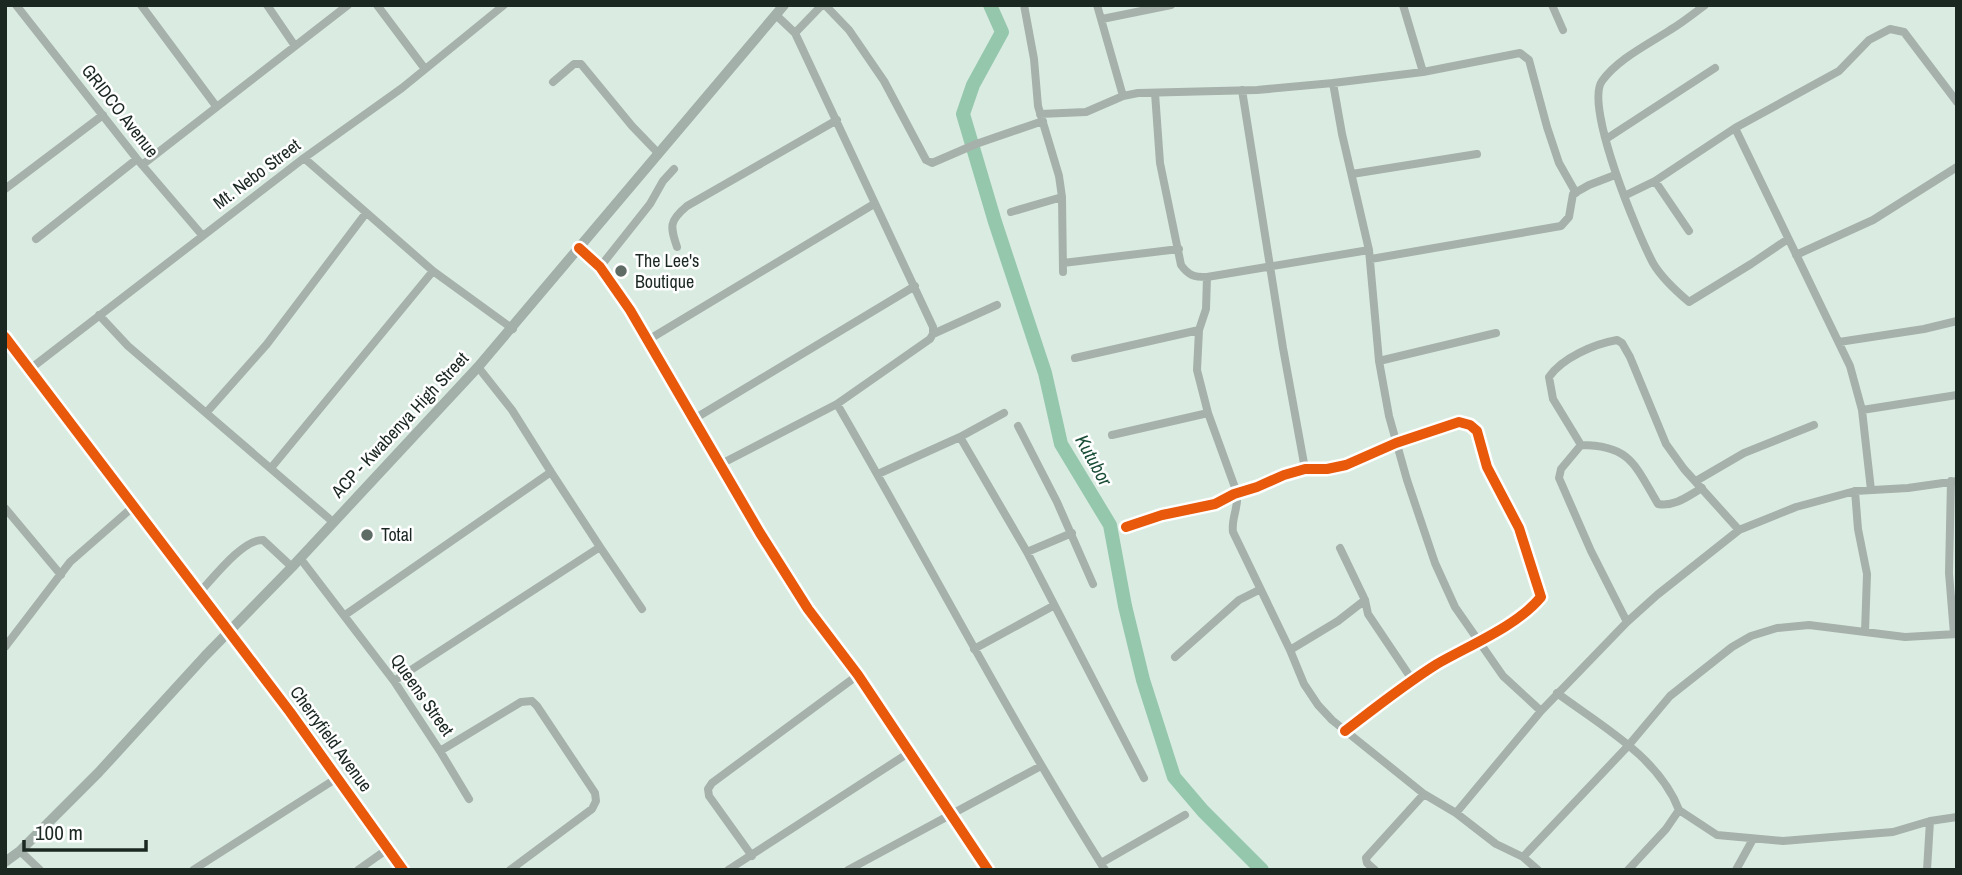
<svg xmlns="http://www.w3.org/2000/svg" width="1962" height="875" viewBox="0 0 1962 875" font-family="'Archivo Narrow',sans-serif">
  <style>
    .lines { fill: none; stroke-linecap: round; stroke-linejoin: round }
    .river { stroke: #95c7ac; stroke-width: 14 }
    .street { stroke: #a6b1ab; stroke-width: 8 }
    .secondary { stroke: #a3b0aa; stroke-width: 10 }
    .cycleway-casing { stroke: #fff; stroke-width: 15 }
    .cycleway { stroke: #e8590c; stroke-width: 10 }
    .poi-dot { fill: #5e6c65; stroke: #fff; stroke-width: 2.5 }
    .labels { text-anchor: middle; stroke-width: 5; stroke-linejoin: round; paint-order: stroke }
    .street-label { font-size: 18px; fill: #1b2721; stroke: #fff }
    .poi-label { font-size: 18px; fill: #1b2721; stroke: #fff; text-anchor: start }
    .water-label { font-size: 19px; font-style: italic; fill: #1a4d36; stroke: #fff }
  </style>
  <rect width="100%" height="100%" fill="#daece2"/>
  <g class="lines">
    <!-- river -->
    <path class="river" d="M990,5L1002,32L973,85L963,114L995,222L1045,373L1061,444L1110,525L1125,606L1143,680L1174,777L1203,811L1262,870"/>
    <!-- street -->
    <path class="street" d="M16,5L137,159L202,235
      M141,5L216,106
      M267,5L295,46
      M377,5L425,69
      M825,5L849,30L884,81L926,160L932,163L976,144L1043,121
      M1024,5L1034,59L1038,106L1059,176L1062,197L1063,272
      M1097,5L1123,96
      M1403,5L1423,72
      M1552,5L1563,30
      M1705,5C1693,14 1682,23 1670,30C1647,45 1618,59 1602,81C1584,106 1638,235 1653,263C1661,277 1676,291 1689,302L1751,264L1788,239
      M776,15L795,33L933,327V334
      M1102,19L1171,5
      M795,33L822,5
      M553,82L574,64H581L632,126L658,153
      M1333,83L1342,134L1369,250L1379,361L1389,416L1407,480L1435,563L1455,607L1503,676L1541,711
      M1242,90L1283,348L1305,469
      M1155,93L1160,163L1181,265C1189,276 1194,277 1207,277L1369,250
      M1040,114L1086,112L1123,96L1138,93L1257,90L1333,83L1423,72L1520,53L1529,60L1547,127L1559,163L1576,193
      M1735,128L1850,366L1862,410L1871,490
      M1606,139L1715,68
      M304,158L433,271L513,329
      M142,165L348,5
      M1352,174L1477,154
      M1655,181L1689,231
      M5,189L103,115
      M1624,196L1655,181L1735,128L1839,71L1869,40L1890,29L1904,32L1957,102
      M1011,212L1062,197
      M36,239L137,159
      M677,247C670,226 669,221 687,206L837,120
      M579,248L600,267L630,310L760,533L808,609L858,675L988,870
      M1796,255L1873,220L1957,167
      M1371,259L1561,226L1569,217L1573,194L1589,185L1615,175
      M1063,263L1179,249
      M600,267L650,204L663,181L674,169
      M1207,277L1206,309L1199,330L1197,370L1208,413L1237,493C1239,507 1231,518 1233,532L1290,650L1304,684L1318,705L1332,720L1424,794L1456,813L1496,844L1523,857L1538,870
      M99,315L128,346L333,522
      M5,337L290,712L403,870
      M648,340L874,204
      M1839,342L1924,329L1957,321
      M1075,358L1199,330
      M1379,361L1496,333
      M478,367L512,410L551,472
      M30,369L304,158L402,88L504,5
      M837,404C927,559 1009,718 1105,870
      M1862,410L1957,395
      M206,413L267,344L366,213
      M694,419L915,286
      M1018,426L1057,502L1093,584
      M1112,435L1208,413
      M960,437L1027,552L1144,778
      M1581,445L1553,399L1549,377C1562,358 1594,344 1617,340L1622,343L1630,357L1666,444L1684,469L1739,530
      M721,464L837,404L930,339L933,334L997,305
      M271,468L433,271
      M878,474L960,437L1004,413
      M1696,481L1744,453L1814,425
      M1951,481L1949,573L1954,634
      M1855,491L1858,529L1867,574L1865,632
      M5,508L61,575
      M1126,527L1162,515L1215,504L1234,494L1257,487L1284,475L1305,469H1327L1346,465L1396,443L1459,422L1470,425L1477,431L1487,467L1519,528L1541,597C1517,626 1470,645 1437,664C1405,684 1375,708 1345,731
      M600,547L642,609
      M1340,548L1365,600L1368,614L1413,681
      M1027,552L1072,533
      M300,558L394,681L440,751L521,702L532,701L537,706L595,793L596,801L592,809L510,870
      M200,592C214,577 243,539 263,540L292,567
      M345,615L551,472L600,547L394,681
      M1627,622L1591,551L1559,478L1561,469L1581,445C1630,445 1635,465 1658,504C1675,507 1688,496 1702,488
      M5,647L70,562L134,506
      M974,649L1053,606
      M1290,650L1338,621L1365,600
      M1175,657L1239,600L1259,590
      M1557,693C1600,725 1659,757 1679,810L1666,829L1628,870
      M440,751L469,799
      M1679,810L1717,835L1783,841L1893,832L1930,821L1957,817
      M1456,813L1541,711L1627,622L1657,595L1739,530L1796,507L1855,491L1908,488L1957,481
      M20,851L40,870
      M752,856L709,796L708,789L712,783L858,675
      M1523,857L1628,746L1670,696L1732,647L1751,636L1777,628L1809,625L1905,637L1957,634
      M1101,863L1185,815
      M193,870L337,778
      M358,870L389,848
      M728,870L910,752
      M848,870L1041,766
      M1375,870L1367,863L1366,858L1424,794
      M1736,870L1753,839
      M1927,870L1930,821"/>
    <!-- secondary -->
    <path class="secondary" d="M5,862L20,851L99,772L205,656L292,567L478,367L784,5"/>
    <!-- cycleway casing -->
    <g class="cycleway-casing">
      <path id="cycleway" d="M579,248L600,267L630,310L760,533L808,609L858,675L988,870
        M5,337L290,712L403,870
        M1126,527L1162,515L1215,504L1234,494L1257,487L1284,475L1305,469H1327L1346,465L1396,443L1459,422L1470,425L1477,431L1487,467L1519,528L1541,597C1517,626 1470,645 1437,664C1405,684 1375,708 1345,731"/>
    </g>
    <!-- cycleway -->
    <use href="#cycleway" class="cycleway"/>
  </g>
  <!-- markers -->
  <g class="poi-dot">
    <circle cx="621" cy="271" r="7"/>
    <circle cx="367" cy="535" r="7"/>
  </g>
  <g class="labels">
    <!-- street labels -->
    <g class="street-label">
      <text transform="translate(120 111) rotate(52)" y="6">GRIDCO Avenue</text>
      <text transform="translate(257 174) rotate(-37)" y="6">Mt. Nebo Street</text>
      <text transform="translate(400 425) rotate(-47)" y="6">ACP - Kwabenya High Street</text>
      <text transform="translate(422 695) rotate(55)" y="6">Queens Street</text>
      <text transform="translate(331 739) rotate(54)" y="6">Cherryfield Avenue</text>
    </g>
    <!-- poi labels -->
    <g class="poi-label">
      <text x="635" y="267">The Lee's<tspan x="635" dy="21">Boutique</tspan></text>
      <text x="381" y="541">Total</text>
    </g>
    <!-- water labels -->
    <g class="water-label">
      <text transform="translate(1094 460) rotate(61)" y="7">Kutubor</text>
    </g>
  </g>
  <!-- border -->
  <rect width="1962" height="875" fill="none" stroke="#1b2721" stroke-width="14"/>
  <!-- scale -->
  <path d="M24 840v10h122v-10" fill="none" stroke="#1b2721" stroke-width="3.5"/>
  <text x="35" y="840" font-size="21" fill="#1b2721" stroke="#ffffff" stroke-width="5" paint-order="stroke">100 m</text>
</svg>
